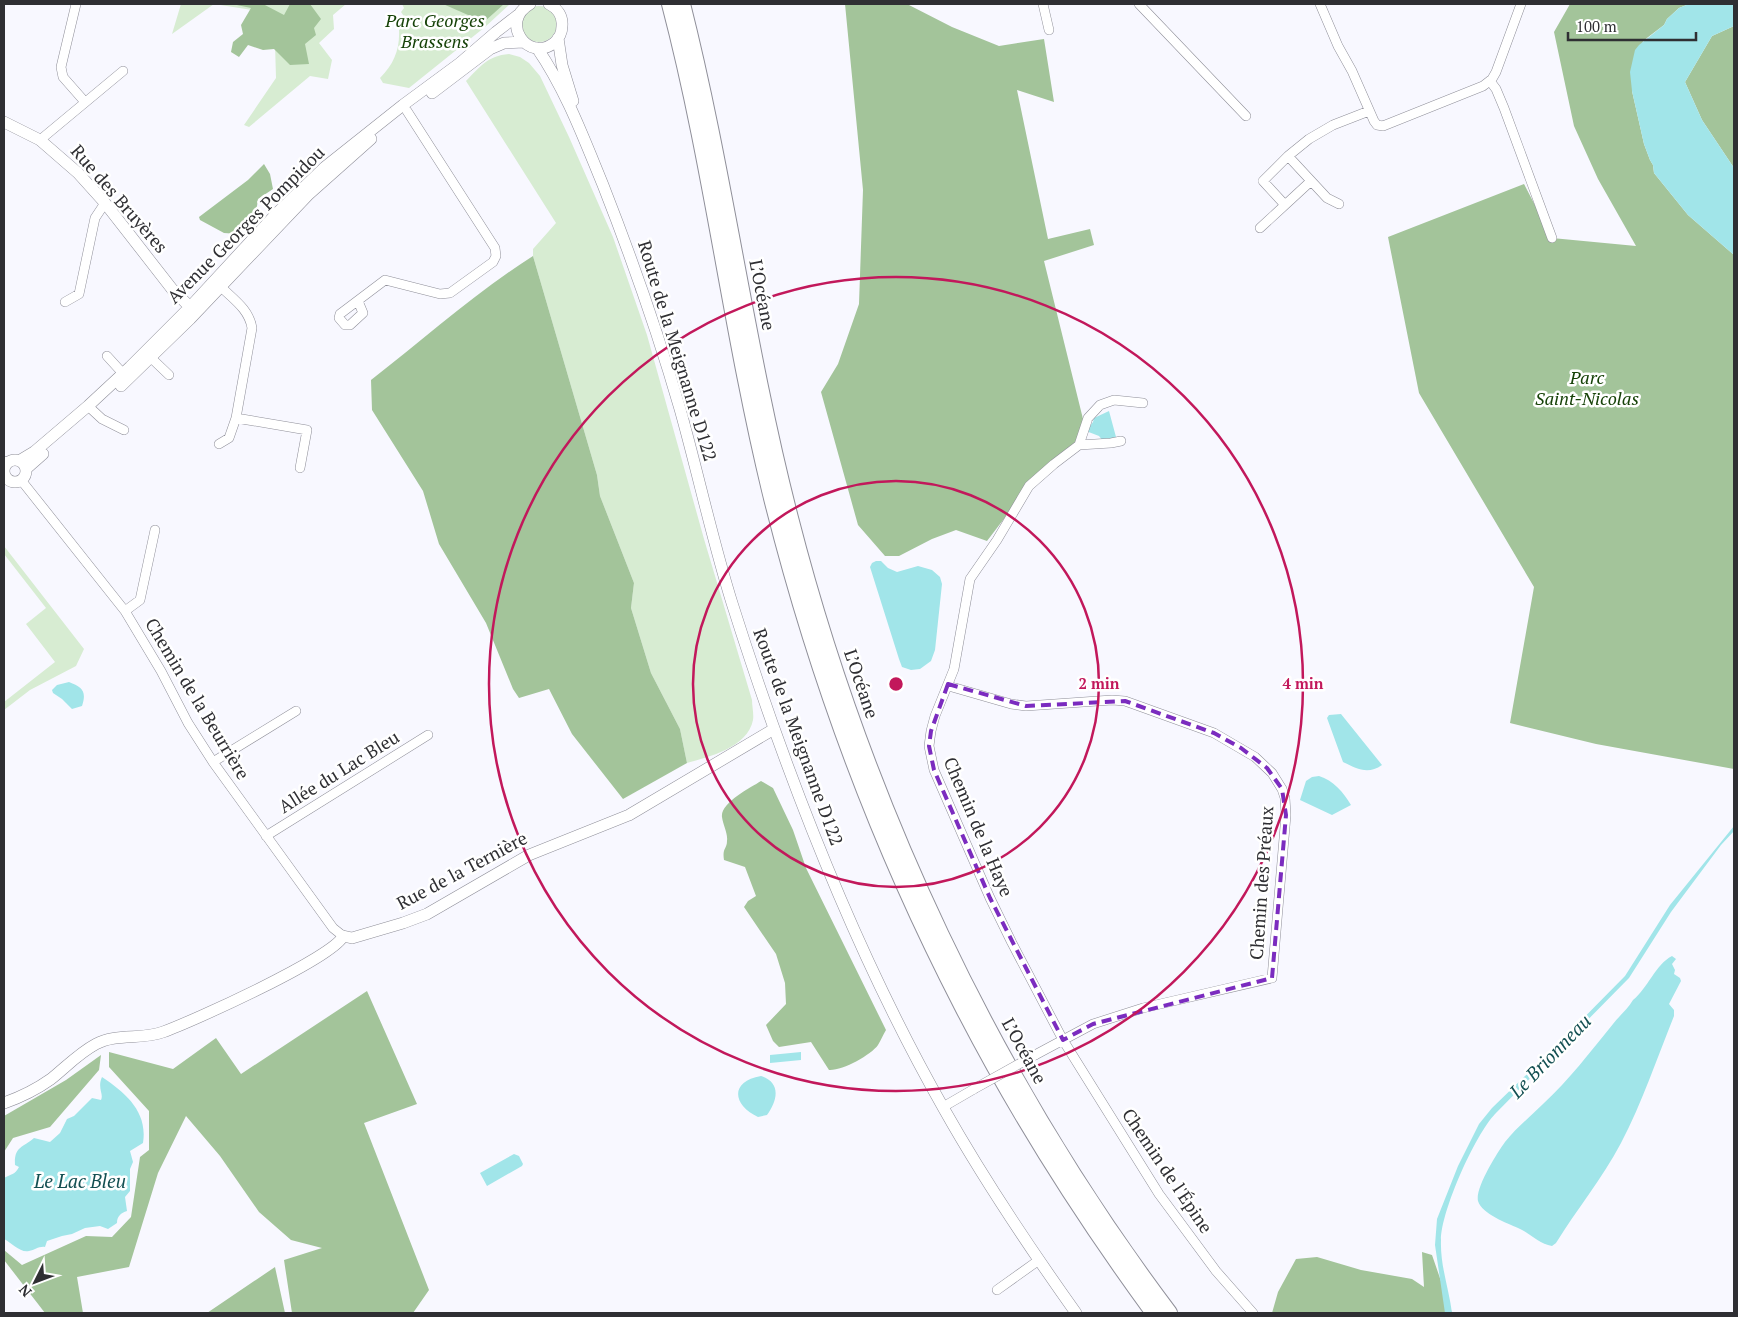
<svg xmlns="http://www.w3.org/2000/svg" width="1738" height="1317" viewBox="0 0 1738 1317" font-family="'PT Serif',serif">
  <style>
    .green { fill: #d7ecd2 }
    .forest { fill: #a3c49a }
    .water { fill: #a1e5e9 }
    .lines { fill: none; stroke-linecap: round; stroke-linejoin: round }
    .minor-casing { stroke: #8f8f99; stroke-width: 10 }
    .tertiary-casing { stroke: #8f8f99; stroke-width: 12 }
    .motorway-casing { stroke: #8f8f99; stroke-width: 18 }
    .minor { stroke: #fff; stroke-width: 9 }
    .tertiary { stroke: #fff; stroke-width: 11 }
    .motorway { stroke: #fff; stroke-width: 16 }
    .minor-bridge-casing { stroke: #8f8f99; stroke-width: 10; stroke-linecap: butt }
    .minor-bridge { stroke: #fff; stroke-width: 9 }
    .marked { fill: none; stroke: #7b2cbf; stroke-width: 4; stroke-dasharray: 10 6; stroke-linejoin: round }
    .ring { fill: none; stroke: #c2185b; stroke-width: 2.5 }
    .labels { text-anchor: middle; stroke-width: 5; stroke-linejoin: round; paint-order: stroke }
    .park-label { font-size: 18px; font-style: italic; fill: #164208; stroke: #fff }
    .street-label { font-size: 18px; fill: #2f2f33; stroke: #fff }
    .water-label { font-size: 19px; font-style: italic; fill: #134f52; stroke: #fff }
    .centre { fill: #c2185b; stroke: #fff; stroke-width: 2.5 }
    .ring-label { font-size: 15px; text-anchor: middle; font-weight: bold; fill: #c2185b; stroke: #fff; stroke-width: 5; stroke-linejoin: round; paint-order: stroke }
  </style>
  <rect width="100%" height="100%" fill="#f8f8ff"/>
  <!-- green -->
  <path class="green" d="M181,4H346L333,15L334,29L319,43L332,60L328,79L310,76L249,127L244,125L276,78L275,44L252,10L214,4L172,34Z
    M402,4H510L485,27L409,88L383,83L380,78C394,64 400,49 399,30L408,22L401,12L404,8Z
    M521 24a18 18 0 1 1 36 0a18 18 0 1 1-36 0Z
    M509,54L520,57L529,63L540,76L569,137L613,237L647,335L704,539L752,700C752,706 754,714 753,720C748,747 709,757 687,763L680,729L651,673L631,608L634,583L600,496L597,475L533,256V249L556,223L466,81C481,66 487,56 509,54Z
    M4,546L84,649L76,666L30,690L4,710V702L55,662L26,624L46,608L4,554Z"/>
  <!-- forest -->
  <path class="forest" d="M232,4H263L284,15L290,4H310L321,19L314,28L316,35L305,44L309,64L290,65L274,49L263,50L248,45L239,57L231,52L233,42L243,34L241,25L251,8Z
    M443,4H504L484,22Z
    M845,4H907L952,27L999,46L1044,39L1054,102L1017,90L1048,239L1090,229L1094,245L1044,261L1083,419L1079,445L1029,486L987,541L956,530L932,539L899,556H885L858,525L821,392L838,364L859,304L863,190Z
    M1570,4H1689L1679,8L1667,19L1664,25L1643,41L1632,91L1644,144L1650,160L1653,165L1654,173L1688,215L1734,255V769L1596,744L1510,723L1534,587L1419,393L1388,237L1524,184L1552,238L1636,246L1598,179L1574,126L1554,32Z
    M1734,26V168L1702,120L1685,82L1712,36Z
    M264,164L270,174L273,189L258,199L256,213L238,234L224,233L200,220L199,217L248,180Z
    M533,256L597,475L600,496L634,583L631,608L651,673L680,729L687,763L623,799L572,734L549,689L519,698L513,689L486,623L439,544L423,491L372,410L371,380C425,338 476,292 533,256Z
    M761,781L773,788L793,830L806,868L886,1030C883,1035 881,1040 878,1045C871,1055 842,1071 829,1070L811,1042L779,1047L773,1041L766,1025L786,1004L785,983L776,954L744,907L748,901L756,896L745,867L724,860C722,848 727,849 727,841C728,833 723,825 722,817C720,803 750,788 761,781Z
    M367,991L417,1104L364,1123L429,1290L413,1313H292L284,1260L322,1248L291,1240L259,1212L220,1156L186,1116L158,1173L129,1267L77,1277L83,1313H45L4,1260V1250L22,1265L86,1236L112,1237L131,1217L140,1157L149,1150V1111L109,1067V1052L173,1069L216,1038L241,1074Z
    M101,1055L99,1070L50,1127L13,1138L4,1152V1116L66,1080Z
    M1422,1252L1432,1255L1452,1313H1272L1278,1292L1296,1259L1317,1257L1361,1270L1412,1279L1424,1287Z
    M275,1267L285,1313H207Z"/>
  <!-- water -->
  <path class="water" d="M1689,4H1734V26L1712,36L1685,82L1702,120L1734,168V255L1688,215L1654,173L1653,165L1650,160L1644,144L1632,91L1630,72L1635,50L1639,45L1664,25L1667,19L1679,8Z
    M1109,411L1116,437L1110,441H1103L1099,436L1086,431L1093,422L1094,418Z
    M876,561H881L888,568L897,572L918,566L932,570L940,577L942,584L935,650L931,661L920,669L911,670L902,667L899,659L870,567L872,563Z
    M69,682C82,687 87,691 82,706L72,709L62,699L53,693L52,690L57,685Z
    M1341,714L1378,760L1382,765C1368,775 1357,769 1343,762L1327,718L1329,715Z
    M1319,776C1333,780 1344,793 1351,805L1332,815L1300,800L1306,781L1312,777Z
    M1734,826V831L1721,845L1671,912L1629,978L1495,1114C1475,1135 1441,1211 1441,1240C1440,1265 1449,1289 1452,1313H1445L1435,1245L1437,1219L1458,1166L1479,1124L1492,1108L1553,1049L1625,976L1670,905Z
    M1672,956L1676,959L1672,964L1675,970L1674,974L1680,978L1681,981L1669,1004L1674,1010V1016C1657,1058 1642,1103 1621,1143C1602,1179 1577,1209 1556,1243L1552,1246C1539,1244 1530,1233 1518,1228C1507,1223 1482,1214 1478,1201C1475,1188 1497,1153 1505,1142C1516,1128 1530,1117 1543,1104C1569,1080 1591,1051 1613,1024C1620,1015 1628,1009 1633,1000C1648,988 1655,965 1672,956Z
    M801,1052V1060L770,1063V1055Z
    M761,1076C782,1083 777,1101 767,1115L758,1117C732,1105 730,1081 761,1076Z
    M102,1077C126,1093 148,1112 143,1143L130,1151L133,1162L130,1169V1191L125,1197L127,1211C121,1213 117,1216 117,1223L108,1229L100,1226L85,1228L72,1234L62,1236L47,1241L45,1247C39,1246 35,1250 29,1251C20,1253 12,1243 4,1239V1178C11,1174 15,1175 19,1167L15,1165C14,1147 22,1148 34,1138L50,1142L60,1133L67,1119L74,1116L92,1098L101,1100C104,1094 97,1088 102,1077Z
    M514,1154L519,1156L523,1164L522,1166L487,1186L480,1173Z"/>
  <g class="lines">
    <!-- minor casing -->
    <g class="minor-casing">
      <path id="minor" d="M76,4L61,67L63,77L85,102
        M1043,4L1049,30
        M1139,4L1246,116
        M1320,4L1338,46L1352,71L1374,121L1377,125L1383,126L1483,86L1492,79L1496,72L1521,4
        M1490,81L1496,89L1504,108L1552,238
        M40,140L123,71
        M1339,204L1327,198L1288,156L1309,139L1333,125L1369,111
        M1285,205L1311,181
        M1260,228L1285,205L1263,181L1288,156
        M220,286C233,299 249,309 252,328L236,418
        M358,301L363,313L350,325H345L339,318L340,314L385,280L440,294L450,293L493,262L496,256L495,248L407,111
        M65,302L79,294L95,218L105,203
        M147,354L169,375
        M107,356L127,378
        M88,406L102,419L124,430
        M219,444L229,438L236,418L307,430L300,468
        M1079,445L1111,443L1121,441
        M4,461L6,465
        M21,480L125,611L161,671L188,723L213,762L333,928L343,936
        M125,611L140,600L155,530
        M948,684L952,687L1011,704L1026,706L1112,700L1125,701L1214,733L1255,757L1272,773L1282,789L1285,798L1286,815L1272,978L1143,1008L1093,1024L1063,1040L1159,1194L1216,1271L1253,1313
        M213,762L296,711
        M266,836L428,735
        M1035,1055L1063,1040L1012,943L990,898L934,770L929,746L931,731L935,716L954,669L970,579L997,540L1029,486L1054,464L1079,445L1088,418L1100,405L1114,400L1143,403
        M943,1107L974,1089
        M997,1290L1039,1260"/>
    </g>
    <!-- tertiary casing -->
    <g class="tertiary-casing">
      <path id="tertiary" d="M530,4C499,22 528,63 554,43C559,39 562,32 562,26C563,16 557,8 549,4
        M558,38L562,65L573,101
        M537,48C566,90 584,139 603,185C632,259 658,333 680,409C698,473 712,539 732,603C787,777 854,951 944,1109C984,1180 1029,1247 1076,1313
        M432,93L490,49L504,43L524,42
        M4,122L40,140L78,173L105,203L172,289L194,311
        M121,386L190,319L308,195L371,139
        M4 471a11 11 0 1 1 22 0a11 11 0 1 1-22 0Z
        M19,461L34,452L88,406L130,367L190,307L276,214L325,167L403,105L460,63L496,32L518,15
        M26,469L43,454
        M4,1103C21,1097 37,1089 51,1079C66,1067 79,1053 96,1044C116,1033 142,1040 163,1032C191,1022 335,957 343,936L352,938L403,923L427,914L529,855L629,815L774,729"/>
    </g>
    <!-- motorway casing -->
    <g class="motorway-casing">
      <path id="motorway" d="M670,4C712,164 731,329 770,490C814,669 878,843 963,1007C1018,1114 1083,1216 1154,1313
        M682,4C725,174 746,348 790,518C863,803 992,1078 1169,1313"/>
    </g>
    <!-- minor -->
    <use href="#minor" class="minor"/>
    <!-- tertiary -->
    <use href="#tertiary" class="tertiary"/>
    <!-- motorway -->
    <use href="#motorway" class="motorway"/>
    <!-- minor-bridge casing -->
    <g class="minor-bridge-casing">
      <path id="minor-bridge" d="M974,1089L1035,1055"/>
    </g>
    <!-- minor-bridge -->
    <use href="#minor-bridge" class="minor-bridge"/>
  </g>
  <!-- marked area -->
  <path class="marked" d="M948,684L1026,706L1125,701L1214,733L1241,748L1267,768L1282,789L1286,815L1272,978L1093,1024L1063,1040L990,898L934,770L929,746L931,731Z"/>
  <!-- distance rings -->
  <g class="ring">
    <circle cx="896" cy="684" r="203"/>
    <circle cx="896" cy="684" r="407"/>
  </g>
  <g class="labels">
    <!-- park labels -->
    <g class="park-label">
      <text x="435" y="27">Parc Georges<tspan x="435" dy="21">Brassens</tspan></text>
      <text x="1587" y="384">Parc<tspan x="1587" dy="21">Saint-Nicolas</tspan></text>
    </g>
    <!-- street labels -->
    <g class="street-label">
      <text transform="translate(119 199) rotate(49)" y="6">Rue des Bruyères</text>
      <text transform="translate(246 225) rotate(-45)" y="6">Avenue Georges Pompidou</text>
      <text transform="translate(762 295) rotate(79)" y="6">L’Océane</text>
      <text transform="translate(677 351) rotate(73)" y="6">Route de la Meignanne D122</text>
      <text transform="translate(861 684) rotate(71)" y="6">L’Océane</text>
      <text transform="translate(197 699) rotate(59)" y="6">Chemin de la Beurrière</text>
      <text transform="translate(798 737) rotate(70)" y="6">Route de la Meignanne D122</text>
      <text transform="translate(339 772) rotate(-32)" y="6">Allée du Lac Bleu</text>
      <text transform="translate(978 827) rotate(67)" y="6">Chemin de la Haye</text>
      <text transform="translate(462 871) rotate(-28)" y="6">Rue de la Ternière</text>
      <text transform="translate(1262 883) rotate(-86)" y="6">Chemin des Préaux</text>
      <text transform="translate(1024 1051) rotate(61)" y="6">L’Océane</text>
      <text transform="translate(1167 1171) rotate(56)" y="6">Chemin de l'Épine</text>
    </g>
    <!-- water labels -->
    <g class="water-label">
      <text transform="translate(1550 1056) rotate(-46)" y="7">Le Brionneau</text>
      <text x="80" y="1188">Le Lac Bleu</text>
    </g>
  </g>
  <circle cx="896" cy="684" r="8" class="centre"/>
  <g class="ring-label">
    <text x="1099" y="689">2 min</text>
    <text x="1303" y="689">4 min</text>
  </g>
  <!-- border -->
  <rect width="1738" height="1317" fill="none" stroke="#2f2f33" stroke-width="10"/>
  <!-- north arrow -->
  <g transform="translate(35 1282) rotate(228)" stroke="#ffffff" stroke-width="4" paint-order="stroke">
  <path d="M0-4L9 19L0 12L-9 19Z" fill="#2f2f33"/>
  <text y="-8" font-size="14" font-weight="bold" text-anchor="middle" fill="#2f2f33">N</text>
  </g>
  <!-- scale -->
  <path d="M1568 32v8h128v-8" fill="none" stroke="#2f2f33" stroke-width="2.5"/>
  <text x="1576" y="32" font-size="15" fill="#2f2f33" stroke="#ffffff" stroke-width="4" paint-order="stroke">100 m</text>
</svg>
